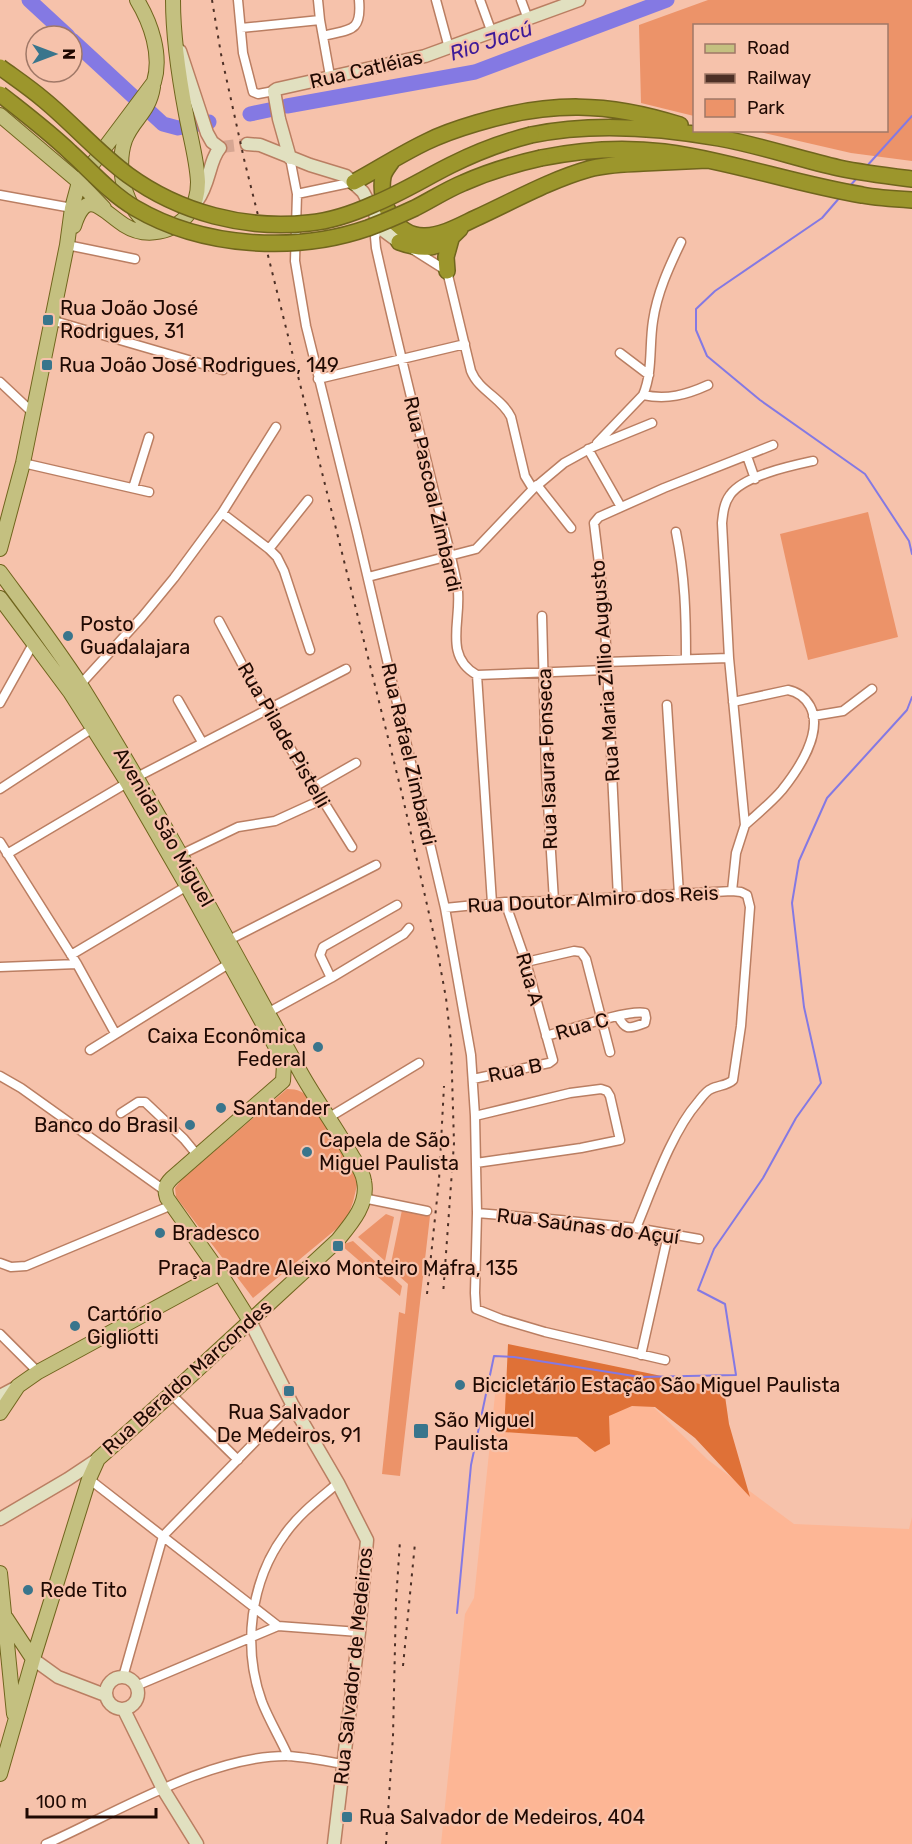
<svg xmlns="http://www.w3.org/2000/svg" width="912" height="1844" viewBox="0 0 912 1844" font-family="Rubik,sans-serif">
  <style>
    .built { fill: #fdb695 }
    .green { fill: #ec9369 }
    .forest { fill: #df7137 }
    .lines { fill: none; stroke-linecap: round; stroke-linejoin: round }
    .stream { stroke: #8479e3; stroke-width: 2 }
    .river { stroke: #8479e3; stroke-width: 15 }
    .secondary-tunnel { stroke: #d6a692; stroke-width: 12; stroke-dasharray: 12 6; stroke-linecap: butt }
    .street-casing { stroke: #ba7e62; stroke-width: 11 }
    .secondary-casing { stroke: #ba7e62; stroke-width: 15 }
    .primary-casing { stroke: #70651d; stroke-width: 16 }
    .highway-casing { stroke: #70651d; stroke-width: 18 }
    .street { stroke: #fff; stroke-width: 8 }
    .secondary { stroke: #e1e0c0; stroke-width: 12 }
    .primary { stroke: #c4c080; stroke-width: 14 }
    .highway { stroke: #9c962c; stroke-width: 15 }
    .rail { stroke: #4d3026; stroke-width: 2; stroke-dasharray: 3 6; stroke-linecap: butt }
    .highway-bridge-casing { stroke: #70651d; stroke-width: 18; stroke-linecap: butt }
    .highway-bridge { stroke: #9c962c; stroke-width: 15 }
    .poi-dot { fill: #39758c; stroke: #f6c2ab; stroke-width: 2 }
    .labels { text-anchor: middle; stroke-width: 4.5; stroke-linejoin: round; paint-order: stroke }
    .street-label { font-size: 20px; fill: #1f0902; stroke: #f6c2ab }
    .poi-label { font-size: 20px; fill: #1f0902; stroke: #f6c2ab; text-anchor: start }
    .water-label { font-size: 21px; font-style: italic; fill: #3e1a98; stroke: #f6c2ab }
  </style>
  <rect width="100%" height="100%" fill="#f6c2ab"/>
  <!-- built -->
  <path class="built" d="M496,1385L642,1396L708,1460L794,1524L909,1529L912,1517V1844H441L465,1614L474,1598Z"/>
  <!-- green -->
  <path class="green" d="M708,0H912V161L851,153L756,131L886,130V26H694V116L641,103L639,25Z
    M868,512L898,637L808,660L780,534Z
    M287,1089C298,1089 304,1092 311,1100L355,1170L357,1185L353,1202L346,1221L253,1298L176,1197L175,1188L181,1180Z
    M402,1210L430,1216L400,1476L382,1474L399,1312L405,1314L408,1284L390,1268Z
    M386,1214L394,1217L385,1261L358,1237Z
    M353,1241L402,1286L400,1296L341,1245Z"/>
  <!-- forest -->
  <path class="forest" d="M508,1344L724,1389L729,1424L750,1497L695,1438L655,1407L632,1406L609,1416L610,1444L595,1452L577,1437L504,1432Z"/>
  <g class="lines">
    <!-- stream -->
    <path class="stream" d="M866,167L912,116
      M849,187L857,178
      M841,196L822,218L715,291L696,309V330L707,356L760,400L865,474L909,541L912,554
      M457,1613L471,1465L494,1356L514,1357L640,1377L736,1375L725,1304L698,1290L714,1249L763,1178L796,1118L821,1083L804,1007L792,903L799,861L827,798L907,710L912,697"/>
    <!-- river -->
    <path class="river" d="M29,0L68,36
      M72,40L163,124L178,128L209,122
      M287,106L475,72L667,0
      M250,114L269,110"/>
    <!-- secondary-tunnel -->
    <path class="secondary-tunnel" d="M222,147L247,144"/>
    <!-- street casing -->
    <g class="street-casing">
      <path id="street" d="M238,0L243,53L253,92L258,94L274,91
        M318,0L320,20L330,76
        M436,0L449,48
        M480,0L492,33
        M521,0L528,19
        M241,28L320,20
        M323,36C350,29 362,33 359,0
        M290,158L297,194L295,261L306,326L357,532L445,908L471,1055L475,1116L477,1213L475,1293L476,1309L501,1319L545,1332L665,1360
        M297,194L354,182
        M0,195L72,208
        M379,224L375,237L376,248C394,329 414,410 434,491C442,522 451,553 457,584C464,616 441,655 477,675L492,903
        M67,245L135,259
        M412,249L447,271L471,371C479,391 502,398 511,417L525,476L533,489
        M51,320L223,370
        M620,353L649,375
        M318,379L465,344
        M0,382L33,413
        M643,395C667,400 686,395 708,385
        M597,443L643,395C653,372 649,346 653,321C657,293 669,267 681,242
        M588,449L621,507
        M747,456L755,479
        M23,463L149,492
        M537,485L571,528
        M133,488L149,437
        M222,513L269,549L277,557L284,571L310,650
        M676,532C685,576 686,615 686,659
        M269,549L308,500
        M368,577L476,549L533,489L564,463L593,447L652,423
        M542,616L546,771L554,901
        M219,621L267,711L352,847
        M605,662L729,658
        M477,675L606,670
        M79,686L142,617L174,578L222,513L276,427
        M178,700L202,742
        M733,702L788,690C798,692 805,697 810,706C824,732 798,770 782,790C771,803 757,814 745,825
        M0,703L33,644
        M667,705L679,894
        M813,716L843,711L872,689
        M314,787L356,763
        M0,789L93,728
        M0,842L77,964L115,1033
        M7,854L137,777L346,669
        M182,854L238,827L275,821L321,800
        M732,891L736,853L745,825L729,658L722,523C723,513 724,503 730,495C743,476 790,466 813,461
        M618,898L604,604L594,523L599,517L664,488L773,445
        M445,908L505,902L554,901L732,891L741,892L747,895L750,907L741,1026L733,1080C727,1086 718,1085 711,1089C706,1091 702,1097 698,1102C671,1133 652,1190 636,1228
        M229,940L376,865
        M71,955L187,886
        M526,962L574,951L581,952L586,959L610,1052
        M0,967L77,964
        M331,978L320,955L323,947L397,905
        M269,1012L331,978L404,934L409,928
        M546,1036C565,1031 628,1009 645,1013L646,1018L645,1023C630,1028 626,1032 618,1016
        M90,1050L230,963
        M0,1076L21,1088L164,1190
        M473,1079L549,1063L553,1060L526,962L505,902
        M121,1113L138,1102H145L184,1139L198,1156
        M475,1116L570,1093L601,1089L607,1091L610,1096L620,1140L581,1148L476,1163
        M328,1118L419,1063
        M363,1198L427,1211
        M477,1213L560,1220L636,1228L699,1239
        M0,1263L11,1267L26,1266L172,1205
        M0,1334L38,1372
        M641,1355L668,1235
        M171,1394L238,1460
        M89,1479L278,1626
        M123,1677L163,1536L292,1404
        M136,1686L278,1626L359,1632
        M288,1756C280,1738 269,1720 262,1702C242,1647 250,1581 285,1534C299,1514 319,1499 338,1483
        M46,1844C116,1813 210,1755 288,1756C306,1757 325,1761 343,1764"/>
    </g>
    <!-- secondary casing -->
    <g class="secondary-casing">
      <path id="secondary" d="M180,51L207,133L212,142L220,148
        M247,144L260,145L310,165L346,176L363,192L384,231L399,242
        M290,158L279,119L274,91L277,89L425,56L579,0
        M197,201C210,184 209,160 220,148
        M250,1321L292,1404L338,1483L367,1540L359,1632L334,1844
        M0,1396L17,1387
        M0,1519L68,1479L98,1459
        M33,1659L58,1677L105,1695
        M106 1693a16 16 0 1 1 32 0a16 16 0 1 1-32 0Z
        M124,1710L163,1789L197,1844"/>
    </g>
    <!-- primary casing -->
    <g class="primary-casing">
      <path id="primary" d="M153,87C149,113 133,119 125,140C114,171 127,219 160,231
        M0,115L79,182L104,208
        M74,226C87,186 102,211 124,225C146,239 174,233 189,213C196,203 198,194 198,182C197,160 190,136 186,114C179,77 173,38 173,0
        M0,549L23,463L67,245L72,208L79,182L154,82C162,55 151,23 137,0
        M0,572C28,610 57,648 82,687C161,814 230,945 302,1075C318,1103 337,1129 352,1156C357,1164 363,1172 364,1181C369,1204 351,1224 337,1241L171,1394L98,1459L89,1479L33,1659L0,1774
        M0,598L70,692L127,782L187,886L278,1051L284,1064L283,1081
        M250,1321L220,1273L167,1198C164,1188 165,1185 172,1178L283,1081
        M0,1413L18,1386L38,1372L220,1273
        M0,1573L14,1714
        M6,1618L33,1659"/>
    </g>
    <!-- highway casing -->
    <g class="highway-casing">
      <path id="highway" d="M531,135C593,122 657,127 719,138C759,145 799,159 839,168C863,173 888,176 912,179
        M541,158C580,150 624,147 664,152C731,161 795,184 862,195C878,198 895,199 912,200
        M392,161C389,166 384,171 383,177C378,203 396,237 425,236C442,236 461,225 476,218C513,201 550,180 589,169C607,164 625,164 643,163C665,162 686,161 707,160
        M354,182C378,169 401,154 426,142C442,134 460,128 477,123C550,101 608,102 680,125
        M399,242C424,251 441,250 460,229
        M447,271L446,257L451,239"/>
    </g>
    <!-- street -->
    <use href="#street" class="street"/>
    <!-- secondary -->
    <use href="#secondary" class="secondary"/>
    <!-- primary -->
    <use href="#primary" class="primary"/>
    <!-- highway -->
    <use href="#highway" class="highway"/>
    <!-- rail -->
    <path class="rail" d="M212,0L221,54L244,159L402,794L437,949L446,998L451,1042L454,1143L443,1295
      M427,1294L439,1180L444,1086
      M403,1666L415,1543
      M386,1844L393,1736L396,1601L400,1541"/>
    <!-- highway-bridge casing -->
    <g class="highway-bridge-casing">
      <path id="highway-bridge" d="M0,67C15,78 30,88 44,100C72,123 99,154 128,175C180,213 246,230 309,223C331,221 354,213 374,204C401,193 425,178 451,165C477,152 503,142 531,135
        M0,94C24,113 48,131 70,152C91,171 111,194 135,208C203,248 296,253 368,228C384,222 400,215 415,208C431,200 446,190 463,183C488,172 514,164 541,158"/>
    </g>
    <!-- highway-bridge -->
    <use href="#highway-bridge" class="highway-bridge"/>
  </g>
  <!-- markers -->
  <g class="poi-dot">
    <rect x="42" y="314" width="12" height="12" rx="3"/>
    <rect x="41" y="359" width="12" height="12" rx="3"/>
    <circle cx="68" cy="636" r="6"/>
    <circle cx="318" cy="1047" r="6"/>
    <circle cx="221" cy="1108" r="6"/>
    <circle cx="190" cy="1125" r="6"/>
    <circle cx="307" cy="1152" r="6"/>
    <circle cx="160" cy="1233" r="6"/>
    <rect x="332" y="1240" width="12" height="12" rx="3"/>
    <circle cx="75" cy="1326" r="6"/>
    <circle cx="460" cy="1385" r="6"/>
    <rect x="283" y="1385" width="12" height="12" rx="3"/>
    <rect x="413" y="1423" width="16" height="16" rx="3"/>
    <circle cx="28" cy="1590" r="6"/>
    <rect x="341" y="1811" width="12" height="12" rx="3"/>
  </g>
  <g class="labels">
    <!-- street labels -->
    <g class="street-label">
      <text transform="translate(366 69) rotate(-13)" y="7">Rua Catléias</text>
      <text transform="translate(433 494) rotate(77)" y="7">Rua Pascoal Zimbardi</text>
      <text transform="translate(605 671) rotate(-94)" y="7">Rua Maria Zillio Augusto</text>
      <text transform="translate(284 735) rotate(60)" y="7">Rua Pilade Pistelli</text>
      <text transform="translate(409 754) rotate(77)" y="7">Rua Rafael Zimbardi</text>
      <text transform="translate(547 759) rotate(-92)" y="7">Rua Isaura Fonseca</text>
      <text transform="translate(164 827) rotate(60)" y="7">Avenida São Miguel</text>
      <text transform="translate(593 899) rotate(-3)" y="7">Rua Doutor Almiro dos Reis</text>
      <text transform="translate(530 979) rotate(74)" y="7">Rua A</text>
      <text transform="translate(582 1026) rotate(-16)" y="7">Rua C</text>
      <text transform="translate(515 1070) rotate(-12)" y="7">Rua B</text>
      <text transform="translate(588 1226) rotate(7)" y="7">Rua Saúnas do Açuí</text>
      <text transform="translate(187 1377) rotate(-42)" y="7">Rua Beraldo Marcondes</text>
      <text transform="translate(353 1666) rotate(-84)" y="7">Rua Salvador de Medeiros</text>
    </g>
    <!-- poi labels -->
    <g class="poi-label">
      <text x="60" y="315">Rua João José<tspan x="60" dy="23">Rodrigues, 31</tspan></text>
      <text x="59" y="372">Rua João José Rodrigues, 149</text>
      <text x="80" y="631">Posto<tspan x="80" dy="23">Guadalajara</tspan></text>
      <text x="306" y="1043" text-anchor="end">Caixa Econômica<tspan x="306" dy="23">Federal</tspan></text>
      <text x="233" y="1115">Santander</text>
      <text x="178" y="1132" text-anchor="end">Banco do Brasil</text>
      <text x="319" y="1147">Capela de São<tspan x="319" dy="23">Miguel Paulista</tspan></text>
      <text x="172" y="1240">Bradesco</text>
      <text x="338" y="1275" text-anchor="middle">Praça Padre Aleixo Monteiro Mafra, 135</text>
      <text x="87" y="1321">Cartório<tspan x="87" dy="23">Gigliotti</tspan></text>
      <text x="472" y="1392">Bicicletário Estação São Miguel Paulista</text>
      <text x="289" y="1419" text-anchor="middle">Rua Salvador<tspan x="289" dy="23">De Medeiros, 91</tspan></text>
      <text x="434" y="1427">São Miguel<tspan x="434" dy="23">Paulista</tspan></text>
      <text x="40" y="1597">Rede Tito</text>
      <text x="359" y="1824">Rua Salvador de Medeiros, 404</text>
    </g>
    <!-- water labels -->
    <g class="water-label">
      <text transform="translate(491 41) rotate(-18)" y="7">Rio Jacú</text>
    </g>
  </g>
  <!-- legend -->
  <rect x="693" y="24" width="195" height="108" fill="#f6c2ab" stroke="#a07867" stroke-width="1.5"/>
  <rect x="705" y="44" width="30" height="9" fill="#c4c080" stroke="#a07867" stroke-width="1.5"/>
  <text x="747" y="54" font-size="18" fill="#1f0902">Road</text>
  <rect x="705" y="74" width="30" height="9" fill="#4d3026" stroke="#a07867" stroke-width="1.5"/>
  <text x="747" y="84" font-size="18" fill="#1f0902">Railway</text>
  <rect x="705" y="99" width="30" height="18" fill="#ec9369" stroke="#a07867" stroke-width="1.5"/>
  <text x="747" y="114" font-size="18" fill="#1f0902">Park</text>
  <!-- north arrow -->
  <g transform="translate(54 54) rotate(90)"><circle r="28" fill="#f6c2ab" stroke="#a07867" stroke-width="1.5"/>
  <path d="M0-4.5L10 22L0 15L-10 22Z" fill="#39758c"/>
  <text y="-9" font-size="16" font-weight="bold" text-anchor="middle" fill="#1f0902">N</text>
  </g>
  <!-- scale -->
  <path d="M27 1808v9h129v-9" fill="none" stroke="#1f0902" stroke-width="3"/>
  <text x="36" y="1808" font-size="18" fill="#1f0902" stroke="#f6c2ab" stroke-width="4.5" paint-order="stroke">100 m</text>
</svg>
